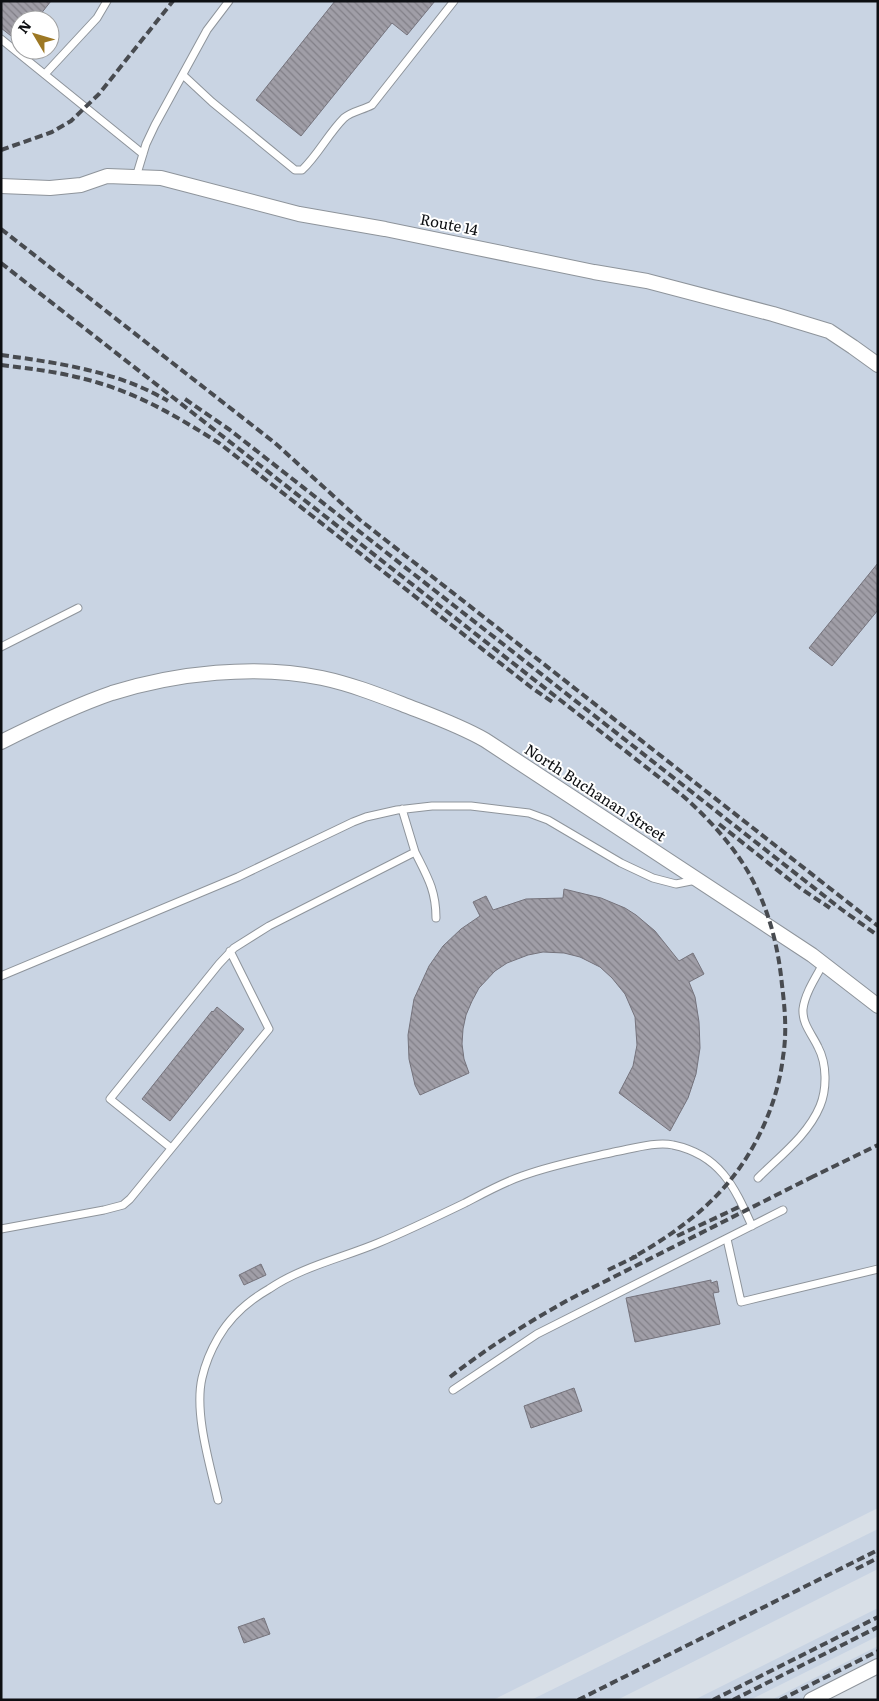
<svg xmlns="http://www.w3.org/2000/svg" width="879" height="1701" viewBox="0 0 879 1701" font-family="Literata,serif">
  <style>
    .built { fill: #c9d4e3; fill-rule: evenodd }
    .building { fill: url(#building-back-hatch); stroke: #75737c }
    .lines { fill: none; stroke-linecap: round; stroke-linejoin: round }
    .service-casing { stroke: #8e949b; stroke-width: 9 }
    .minor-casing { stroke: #8e949b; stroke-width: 16 }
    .service { stroke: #fff; stroke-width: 7 }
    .minor { stroke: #fff; stroke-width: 14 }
    .rail { stroke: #484b50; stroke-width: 4; stroke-dasharray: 8 4; stroke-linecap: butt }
    .labels { text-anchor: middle; stroke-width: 4; stroke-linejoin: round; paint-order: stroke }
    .street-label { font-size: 15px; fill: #0d0f12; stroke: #fff }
  </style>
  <defs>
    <pattern id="building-back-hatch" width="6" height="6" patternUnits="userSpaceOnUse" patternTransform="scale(1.25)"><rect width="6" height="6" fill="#a09ea7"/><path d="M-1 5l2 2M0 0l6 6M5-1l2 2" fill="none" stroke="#817f87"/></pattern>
  </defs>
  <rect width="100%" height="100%" fill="#d8dfe7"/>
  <!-- built -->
  <path class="built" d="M1,1H878V1508L493,1700H1ZM20,20H50V50H20Z
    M878,1529V1569L617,1700H531Z
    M878,1608V1636L750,1700H694Z
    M878,1646V1662L802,1700H771Z"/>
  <!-- building -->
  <path class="building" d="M1,1H51L36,20H20V43L1,28Z
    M335,1H435L407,35L392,23L301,136L256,100Z
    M878,563V610L832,666L809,648Z
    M564,889L601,898L625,908L636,915L655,931L679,961L693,953L704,974L689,982L695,997L699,1022L700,1048L696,1074L688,1098L670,1131L619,1093L633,1066L637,1045L635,1017L625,994L612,978L600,967L580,957L564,953L543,952L528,955L507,963L495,971L479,988L472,1001L466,1015L463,1029L462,1044L464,1059L469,1073L420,1095L415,1085L409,1059L408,1035L414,999L429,966L443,946L461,929L480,916L473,902L486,896L493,910L526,899L563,898Z
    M217,1007L244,1029L170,1121L142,1099L212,1011L213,1012Z
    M261,1264L266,1275L244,1285L239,1275Z
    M711,1280V1283L717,1281L719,1292L713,1293L720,1324L635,1342L626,1298Z
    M574,1388L582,1411L531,1428L524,1406Z
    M264,1618L270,1634L244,1643L238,1627Z"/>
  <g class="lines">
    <!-- service casing -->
    <g class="service-casing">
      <path id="service" d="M1,39L143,154
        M45,74L97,18L107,1
        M183,75L212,102L295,170H302C318,155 328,134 344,118C352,111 363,110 372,105L454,1
        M136,177L146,144L155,125L207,30L229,1
        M1,647L78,608
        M415,852C427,876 436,890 436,918
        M1,976L238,877L353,822L366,817L397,810L432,806H471L529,813L548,820L621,863L653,878L676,884L696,880
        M171,1148L110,1099L219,964L234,948L269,926L415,852L402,809
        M758,1178C780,1156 808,1135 820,1106C827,1089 827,1064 818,1047C812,1034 802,1024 803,1009C805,993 816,977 823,964
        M1,1229L104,1210L123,1205L130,1199L269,1029L230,951
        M727,1239L741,1302L878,1269
        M453,1390L537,1334L783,1210
        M218,1500C210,1465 194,1413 202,1378C205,1365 211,1350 218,1338C230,1317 248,1301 269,1289C301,1267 342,1258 378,1243C407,1231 436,1217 465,1203C484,1193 502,1183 522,1176C552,1165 583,1159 614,1152C631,1149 657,1141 673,1145C720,1155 734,1186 752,1226"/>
    </g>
    <!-- minor casing -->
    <g class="minor-casing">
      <path id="minor" d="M1,186L50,188L81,185L107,176L161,178L299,214L385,229L594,272L647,281L773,314L829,331L853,347L878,365
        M1,742C37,724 74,706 112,693C176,673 256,664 322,678C350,684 376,694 402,704C430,715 459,725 485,740L812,955L878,1006
        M811,1700L878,1666"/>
    </g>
    <!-- service -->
    <use href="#service" class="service"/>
    <!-- minor -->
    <use href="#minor" class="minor"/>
    <!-- rail -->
    <path class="rail" d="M1,150L52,132L71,121L99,94L173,1
      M1,229L275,443L360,520L878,926
      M1,263L683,796C708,818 730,842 747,870C768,906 778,944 782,985C785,1009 787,1033 783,1057C778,1100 759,1144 732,1178C705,1212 669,1237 632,1258
      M1,355C59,363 117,371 168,401
      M1,365C34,369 67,373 99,383C143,396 181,419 219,443L532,688L554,703
      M185,399L230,430L841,909L877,935
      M719,824L800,888L830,908
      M810,1178L878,1145
      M677,1236L741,1206
      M608,1270L637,1256
      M450,1377C487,1348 527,1323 568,1300L816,1175
      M856,1569L878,1558
      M578,1700L878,1550
      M713,1700L878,1617
      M733,1700L878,1627
      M780,1700L878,1651"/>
  </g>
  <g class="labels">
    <!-- street labels -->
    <g class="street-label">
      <text transform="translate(449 225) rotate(11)" y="5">Route 14</text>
      <text transform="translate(595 793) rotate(33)" y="5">North Buchanan Street</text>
    </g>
  </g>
  <!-- border -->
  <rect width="879" height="1701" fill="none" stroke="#0d0f12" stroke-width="5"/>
  <!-- north arrow -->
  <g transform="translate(35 35) rotate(308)"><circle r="24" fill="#ffffff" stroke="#9e9fa0"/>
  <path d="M0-4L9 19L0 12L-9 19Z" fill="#9d7824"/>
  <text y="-8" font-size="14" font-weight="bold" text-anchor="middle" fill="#0d0f12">N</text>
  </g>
</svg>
